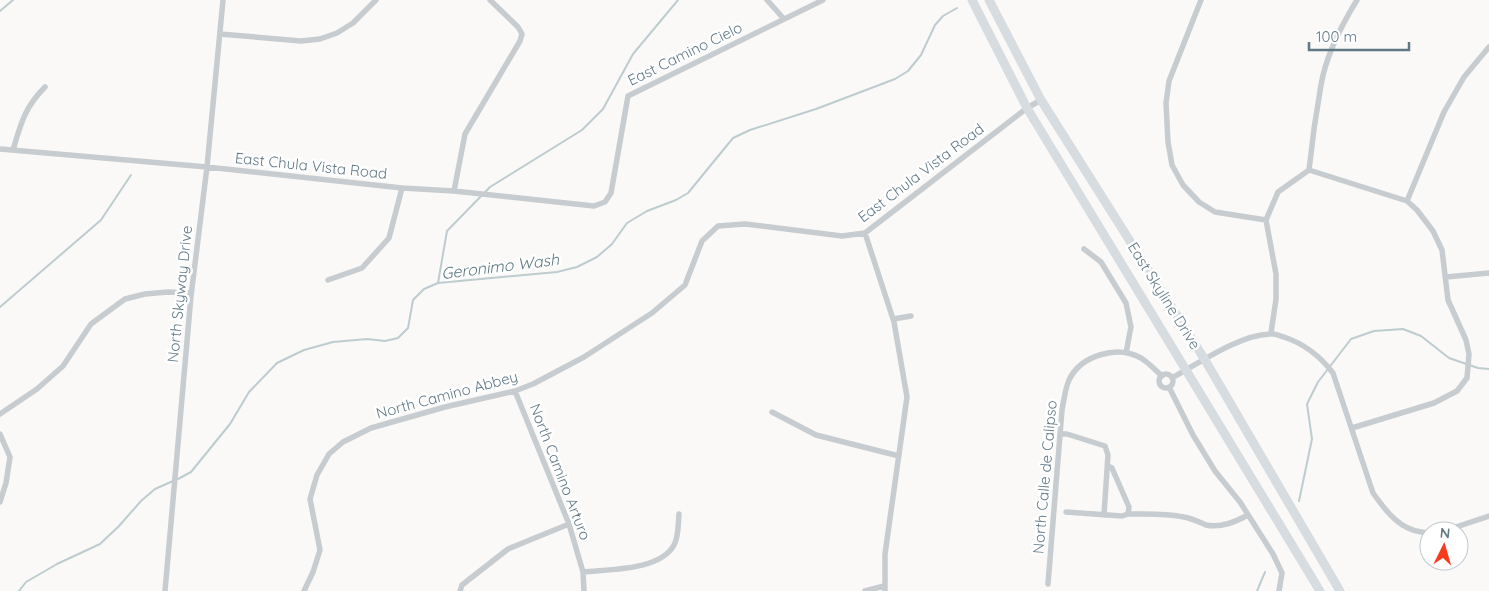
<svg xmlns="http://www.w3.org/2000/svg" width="1489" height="591" viewBox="0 0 1489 591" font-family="Quicksand,sans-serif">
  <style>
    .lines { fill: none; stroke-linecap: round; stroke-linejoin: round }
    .stream { stroke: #bdcccf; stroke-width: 2 }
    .minor { stroke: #c6cccf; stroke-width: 5.5 }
    .primary { stroke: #d6dcdf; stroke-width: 9 }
    .labels { text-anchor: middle; stroke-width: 5; stroke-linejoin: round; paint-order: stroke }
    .street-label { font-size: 15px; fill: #617885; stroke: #fff }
    .water-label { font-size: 16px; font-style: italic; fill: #5c787e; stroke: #fff }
  </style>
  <rect width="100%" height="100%" fill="#faf9f7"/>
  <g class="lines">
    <!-- stream -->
    <path class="stream" d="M0,11L13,0
      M438,283L447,231L490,187L582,130L603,109L633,54L678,0
      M0,307L101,220L131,175
      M178,479L191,472L230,424L249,392L277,363L304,350L333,342L367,339L385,341L398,338L408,328L413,300L424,289L438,283L557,272L577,267L597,257L612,244L627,223L647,211L676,200L688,193L733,138L750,130L816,109L895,79L908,71L921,55L935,25L943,16L957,8
      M1299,501L1312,439L1307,404L1318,382L1351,339L1374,331L1403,329L1421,336L1449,358L1478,368L1489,369
      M19,591L26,582L57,564L100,544L119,526L141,501L155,489L173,481
      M1257,591L1265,572"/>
    <!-- minor -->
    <path class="minor" d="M767,0L784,19
      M1201,0L1169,81L1166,103L1168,142L1172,165L1183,185L1199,202L1215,212L1266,220
      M220,34L301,41L320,39L337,33L353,23L376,0
      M0,149L207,167L402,188L454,191L594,206L605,202L611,193L628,96L823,0
      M13,150C21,123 25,107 45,87
      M1309,170L1407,201L1417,210L1433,231L1442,250L1448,300L1466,340L1469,354L1467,378L1457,391L1434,403L1352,428
      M1309,170C1312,141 1316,113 1321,85C1326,55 1341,26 1357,0
      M454,191L465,134L520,41L522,34L518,27L490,0
      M1407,201L1444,112L1464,77L1489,47
      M865,233L894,322L907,397L885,554V591
      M1084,249L1101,262L1126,303L1131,327L1126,353
      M1446,277L1489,273
      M328,280L362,268L389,238L402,188
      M893,319L911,316
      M1271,333L1276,299V274L1266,220L1278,192L1309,170
      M1159 381a7 7 0 1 1 14 0a7 7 0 1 1-14 0Z
      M1172,378C1199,363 1239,335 1270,334C1274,333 1280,336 1284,337C1305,344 1320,356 1333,373L1373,493C1383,507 1396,525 1413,530C1418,532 1424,532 1429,533
      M1169,387L1193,435L1215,471L1240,502L1273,554L1282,573L1279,591
      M515,391L569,524L583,572L584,591
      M772,412L816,435L899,456
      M0,414L37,389L63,366L91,324L125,299L145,294L168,292L191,293
      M0,434L10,457L6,483L0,502
      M1060,434H1067L1105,446L1108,455L1104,515
      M1108,466L1112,468L1129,507L1128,514
      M1066,512L1122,516L1128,514C1146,514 1166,513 1184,517C1191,518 1199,522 1206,525C1221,528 1235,522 1248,515
      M1444,531L1489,516
      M583,572C608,569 660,571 674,545C679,536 678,524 679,514
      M1048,584L1062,410C1064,400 1065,389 1069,380C1081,355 1117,345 1141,358C1149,363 1155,370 1162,376
      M165,591L191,296L207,167L223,0
      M304,591L313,572L320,550L310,499L317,475L329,454L343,442L371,428L445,407L515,391L533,384L584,357L652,313L685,285L702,241L718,226L745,224L842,236L865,233L1027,108L1041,100
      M460,591L462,585L508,549L569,524
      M865,591L884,586"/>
    <!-- primary -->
    <path class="primary" d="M972,0L1027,108L1320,591
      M989,0L1041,100L1205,360L1340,591"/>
  </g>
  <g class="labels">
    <!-- street labels -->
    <g class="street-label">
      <text transform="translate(685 54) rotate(-26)" y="5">East Camino Cielo</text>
      <text transform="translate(311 166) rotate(6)" y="5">East Chula Vista Road</text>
      <text transform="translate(921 173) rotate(-37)" y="5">East Chula Vista Road</text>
      <text transform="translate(180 294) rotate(-84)" y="5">North Skyway Drive</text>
      <text transform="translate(1164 296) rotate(58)" y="5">East Skyline Drive</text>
      <text transform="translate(447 395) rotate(-15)" y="5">North Camino Abbey</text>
      <text transform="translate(560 472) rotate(69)" y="5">North Camino Arturo</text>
      <text transform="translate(1045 477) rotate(-85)" y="5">North Calle de Calipso</text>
    </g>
    <!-- water labels -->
    <g class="water-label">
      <text transform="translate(500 266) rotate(-7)" y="6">Geronimo Wash</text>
    </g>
  </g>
  <!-- north arrow -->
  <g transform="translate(1444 546) rotate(5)"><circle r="24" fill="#ffffff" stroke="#c0c9ce"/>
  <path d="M0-4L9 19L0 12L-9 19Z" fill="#f53c1c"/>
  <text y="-8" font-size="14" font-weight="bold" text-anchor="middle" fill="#617885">N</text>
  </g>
  <!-- scale -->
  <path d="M1309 42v8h100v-8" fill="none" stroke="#617885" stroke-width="2.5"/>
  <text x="1316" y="42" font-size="15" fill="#617885" stroke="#ffffff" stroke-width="4" paint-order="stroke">100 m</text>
</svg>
